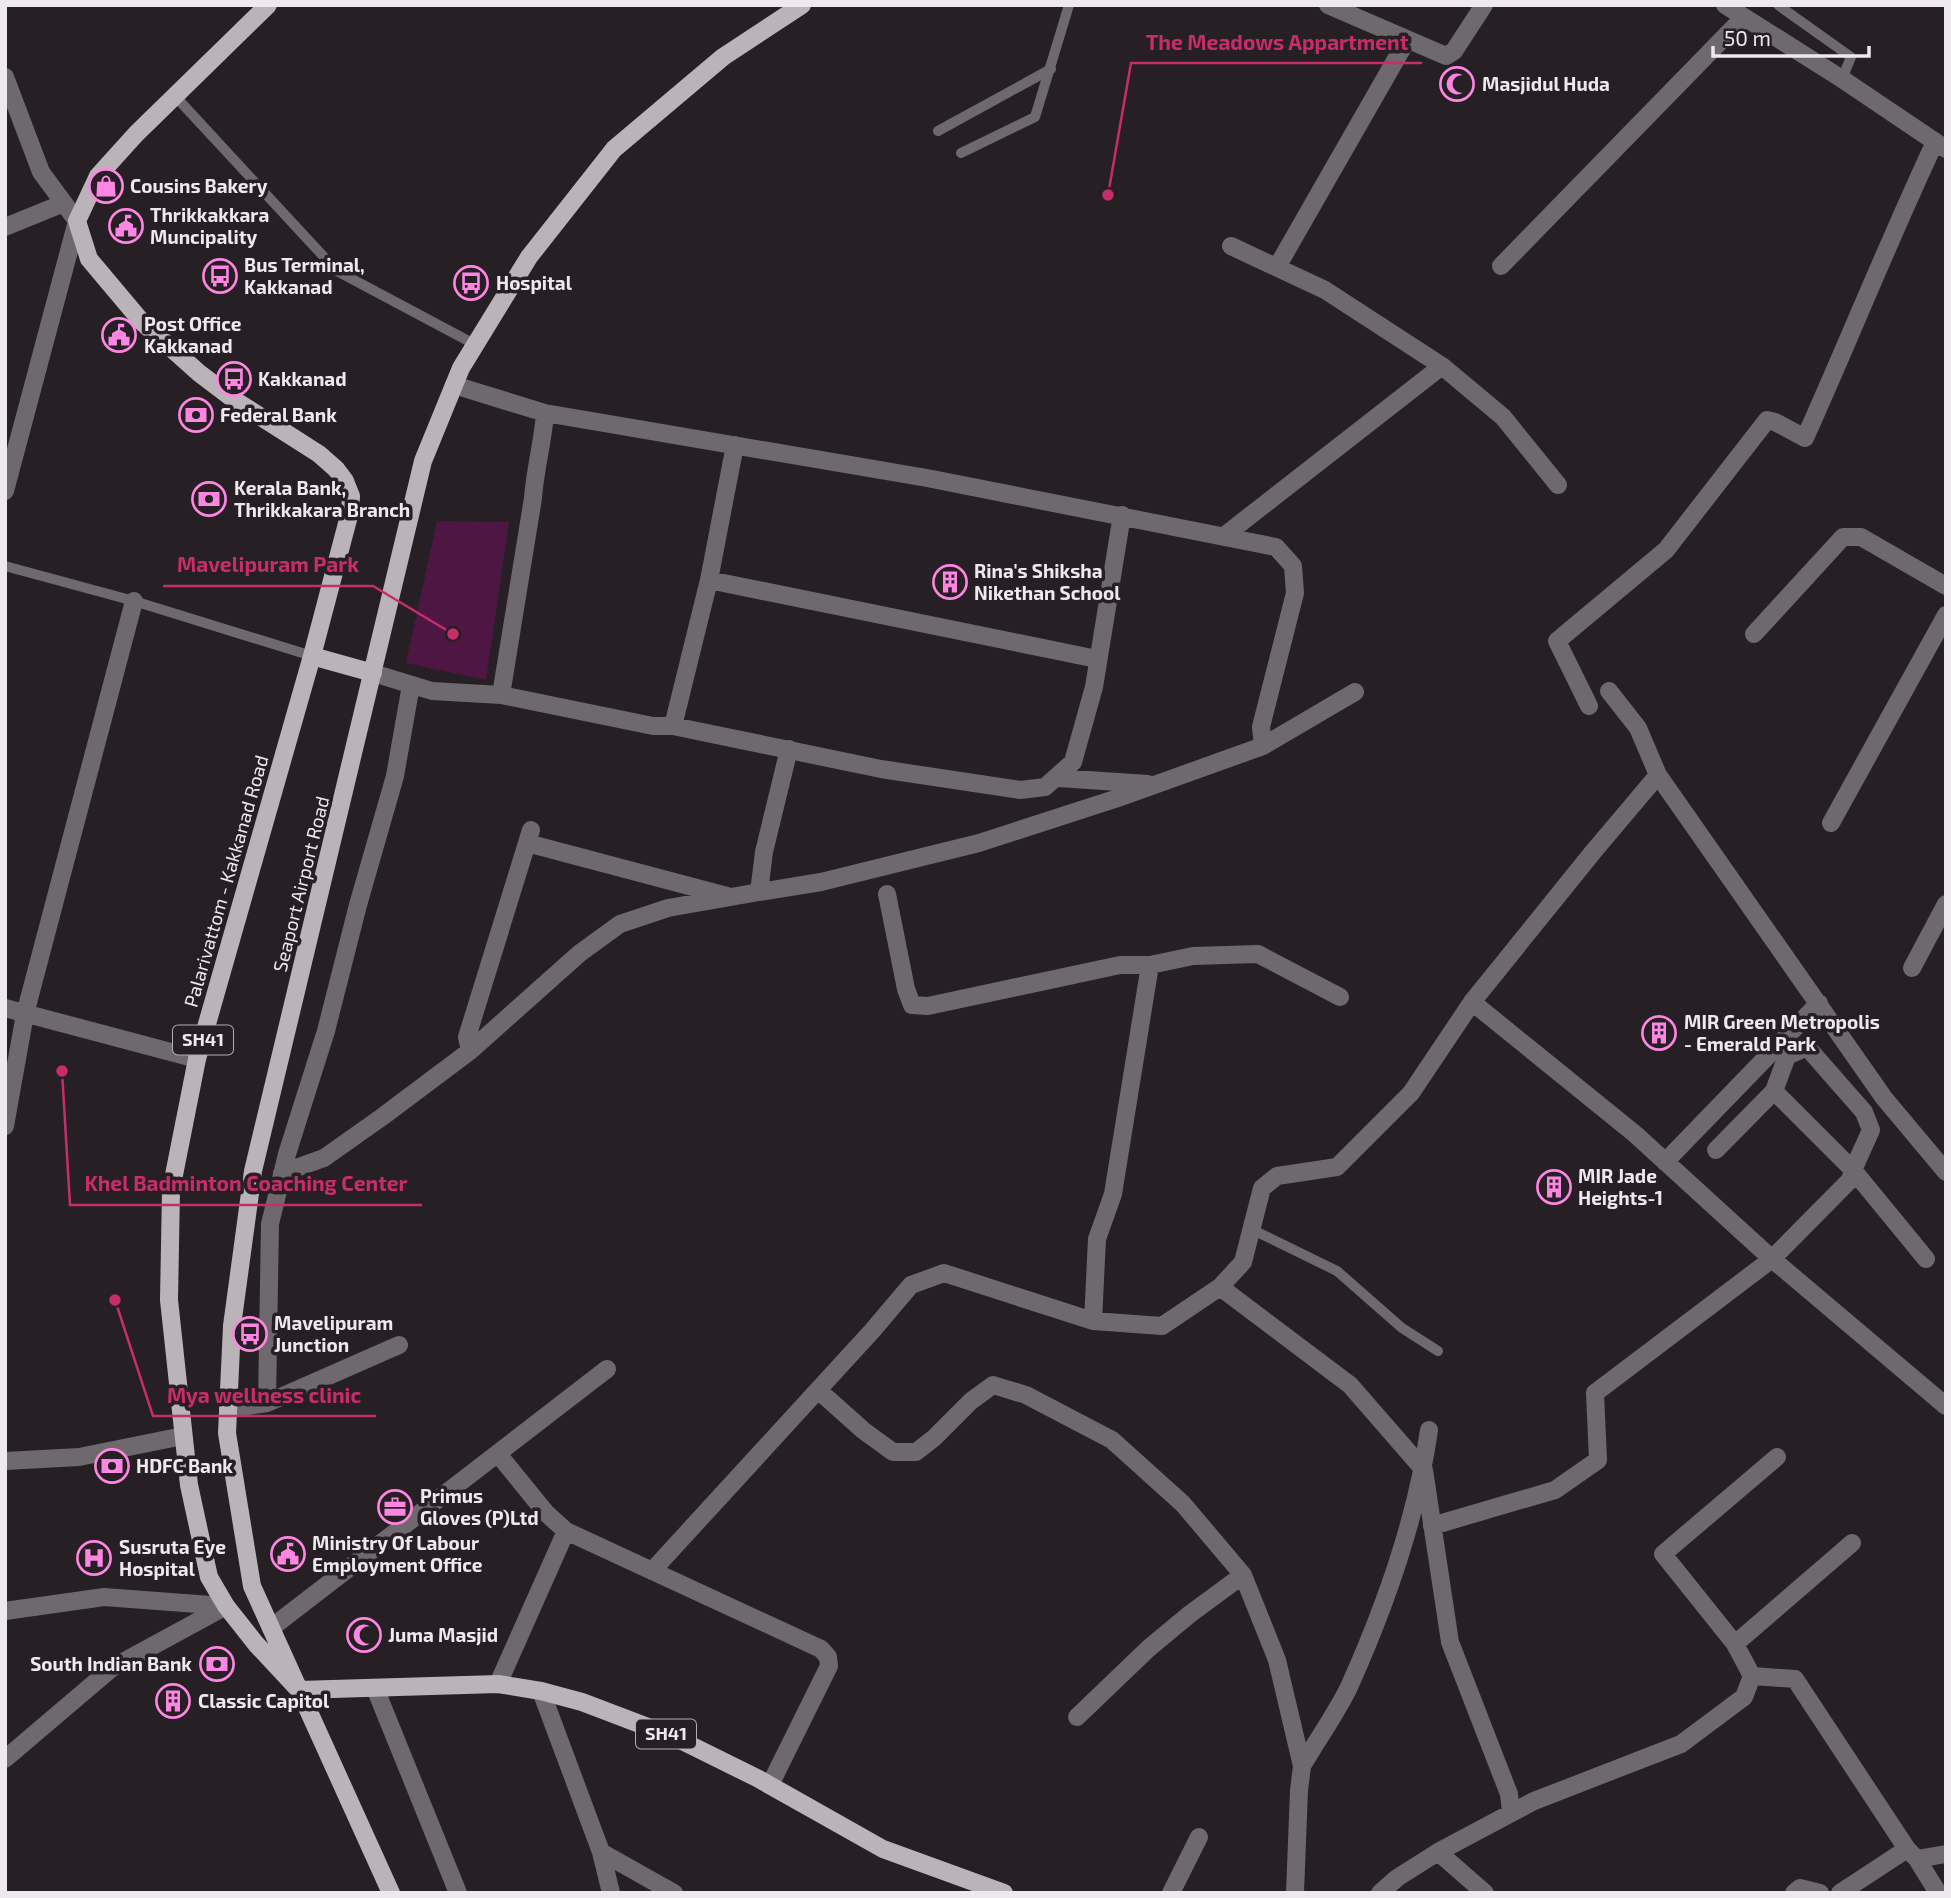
<svg xmlns="http://www.w3.org/2000/svg" width="1951" height="1898" viewBox="0 0 1951 1898" font-family="'Exo 2',sans-serif">
  <style>
    .green { fill: #4e1743 }
    .lines { fill: none; stroke-linecap: round; stroke-linejoin: round }
    .lane { stroke: #6d696c; stroke-width: 10 }
    .street { stroke: #6d696c; stroke-width: 18 }
    .primary { stroke: #bab3b8; stroke-width: 18 }
    .labels { text-anchor: middle; stroke-width: 7; stroke-linejoin: round; paint-order: stroke }
    .shield { fill: #261f24; stroke: #b1acb0; stroke-width: 2 }
    .shield-label { font-size: 18px; font-weight: bold; fill: #ede9ec }
    .poi-label { font-size: 19px; font-weight: bold; fill: #ede9ec; stroke: #261f24; text-anchor: start }
    .street-label { font-size: 19px; fill: #ede9ec; stroke: #261f24 }
    .leader { fill: none; stroke: #c62d6a; stroke-width: 2.5 }
    .callout-dot { fill: #c62d6a; stroke: #261f24; stroke-width: 2.5 }
    .callout-label { font-size: 21px; text-anchor: middle; font-weight: bold; fill: #c62d6a; stroke: #261f24; stroke-width: 7; stroke-linejoin: round; paint-order: stroke }
  </style>
  <rect width="100%" height="100%" fill="#261f24"/>
  <!-- green -->
  <path class="green" d="M437,521L509,522L486,680L406,663Z"/>
  <g class="lines">
    <!-- lane -->
    <path class="lane" d="M1778,5L1851,57L1842,79
      M175,96L337,271L476,345
      M938,131L1051,69
      M961,153L1035,117L1069,5
      M5,566L134,601L312,656
      M1251,1229L1337,1271L1402,1328L1438,1351"/>
    <!-- street -->
    <path class="street" d="M1328,5L1446,56L1454,51L1484,5
      M1725,5L1842,79L1946,149
      M5,77L41,172L77,221L5,491
      M5,227L64,203
      M1231,246L1325,290L1442,366L1503,417L1558,485
      M1501,266L1744,17
      M1277,267L1407,40
      M454,385L545,413L927,478L1276,547L1293,566L1295,593L1261,727L1263,746
      M1224,536L1442,366
      M709,580L1097,659
      M1754,634L1843,537H1861L1946,586
      M373,673L432,691L501,695L653,726H673L881,769L1020,790L1045,787L1073,762L1094,687L1122,515
      M1609,691L1638,728L1658,775L1884,1098L1946,1172
      M501,695L533,498C535,469 543,442 545,413
      M1589,706L1557,641L1666,550L1767,420L1775,422L1805,438C1849,340 1889,240 1935,142
      M673,726L709,580L735,445
      M1058,778L1148,784
      M1831,823L1946,615
      M527,843L727,896
      M759,892L821,882L979,843L1118,798L1263,746L1355,692
      M887,894L906,989L912,1005L928,1006L1120,965H1150
      M1912,968L1946,904
      M1472,1002L1635,1134L1772,1259L1850,1180L1853,1170L1774,1091L1716,1150
      M5,1008L197,1059
      M470,1051L467,1037L531,830
      M1774,1091L1787,1056L1807,1047L1864,1112L1871,1130L1853,1170L1926,1259
      M5,1126L25,1014L134,601
      M1665,1162L1819,1003
      M282,1173L324,1158L382,1117L470,1051L580,953L620,924L668,908L759,892L764,852L789,749
      M1220,1287L1350,1385L1424,1470L1450,1642L1509,1794L1511,1812
      M1093,1321L1097,1239L1113,1194L1150,965L1193,956L1258,954L1340,997
      M818,1390L864,1431L893,1452H916L934,1438L971,1401L993,1385L1026,1395L1112,1440L1183,1504L1243,1575L1277,1660L1302,1766L1299,1790L1295,1893
      M267,1403L399,1345
      M228,1409L267,1403L270,1224L287,1154L326,1031L358,905L395,776L411,685
      M498,1454L546,1513L566,1531L821,1649L828,1657L829,1666L770,1785
      M5,1461L79,1457L183,1436
      M1432,1526L1555,1490L1598,1460L1595,1393L1772,1259L1946,1406
      M652,1571L872,1331L911,1285L944,1273L1093,1321L1162,1326L1220,1287L1243,1262L1262,1188L1277,1176L1337,1167L1411,1093L1472,1002L1593,852L1658,775
      M5,1611L104,1597L224,1606
      M271,1628L607,1369
      M1735,1644L1852,1543
      M1752,1676L1795,1679L1907,1849L1917,1859L1938,1893
      M498,1684L566,1531
      M375,1688L458,1893
      M541,1691L601,1852L611,1893
      M1077,1717L1149,1648L1190,1614L1243,1575
      M5,1759L112,1668L226,1606
      M1302,1766C1317,1740 1336,1714 1349,1687C1385,1607 1417,1516 1429,1430
      M601,1852L674,1893
      M1438,1852L1485,1893
      M1917,1859L1946,1854
      M1171,1893L1199,1837
      M1380,1893L1397,1878L1438,1852L1534,1801L1681,1744L1744,1697L1752,1676L1735,1644L1663,1554L1777,1457
      M1794,1893L1800,1888L1820,1893
      M1840,1893L1907,1849"/>
    <!-- primary -->
    <path class="primary" d="M268,5L136,134L98,176L77,221L89,259L142,322L199,373L236,401L319,454L336,469L345,481L351,496L350,512L312,656L197,1059L171,1190L169,1300L189,1485L209,1577L226,1606L256,1644L299,1690L498,1684L541,1691L582,1702L674,1737L757,1778L883,1849L1004,1893
      M312,656L373,673
      M391,1893L252,1586L227,1433L232,1326L253,1171L423,461L461,368L529,257L614,149L723,57L802,5"/>
  </g>
  <!-- icons -->
  <defs>
    <g id="mosque-ring" transform="scale(1.75)"><circle r="9.5" fill="#261f24" stroke="#fd86e2" stroke-width="1.5"/><path d="M3.5-4.9A6 6 0 1 0 3.5 4.9A5 5 0 1 1 3.5-4.9Z" fill="#fd86e2"/></g>
    <g id="shop-ring" transform="scale(1.75)"><circle r="9.5" fill="#261f24" stroke="#fd86e2" stroke-width="1.5"/><path d="M-5-2.5h2.3a2.7 3.5 0 0 1 5.4 0H5L5.5 6h-11ZM-1.5-2.5h3a1.5 2.3 0 0 0-3 0Z" fill="#fd86e2"/></g>
    <g id="civic-ring" transform="scale(1.75)"><circle r="9.5" fill="#261f24" stroke="#fd86e2" stroke-width="1.5"/><path d="M-.6-6.5H3V-4.5H.6V-3L4-1V1h2V6H-6V1h2V-1L-.6-3ZM-1.2 2.5V6h2.4V2.5Z" fill="#fd86e2"/></g>
    <g id="bus-ring" transform="scale(1.75)"><circle r="9.5" fill="#261f24" stroke="#fd86e2" stroke-width="1.5"/><path d="M-5-6H5V4H4V6H2V4H-2V6H-4V4H-5ZM-3.5-4V0h7V-4ZM-3.5 1.2v1.5H-2V1.2ZM2 1.2v1.5H3.5V1.2Z" fill="#fd86e2"/></g>
    <g id="bank-ring" transform="scale(1.75)"><circle r="9.5" fill="#261f24" stroke="#fd86e2" stroke-width="1.5"/><path d="M-6-4H6V4H-6ZM0-2.3a2.3 2.3 0 1 0 0 4.6a2.3 2.3 0 1 0 0-4.6Z" fill="#fd86e2"/></g>
    <g id="building-ring" transform="scale(1.75)"><circle r="9.5" fill="#261f24" stroke="#fd86e2" stroke-width="1.5"/><path d="M-4-6H4V6H1V3H-1V6H-4ZM-2.5-4.3h1.7v1.8h-1.7ZM.8-4.3h1.7v1.8H.8ZM-2.5-1h1.7V.8h-1.7ZM.8-1h1.7V.8H.8Z" fill="#fd86e2"/></g>
    <g id="office-ring" transform="scale(1.75)"><circle r="9.5" fill="#261f24" stroke="#fd86e2" stroke-width="1.5"/><path d="M-6-3h4V-5.5h4V-3h4V5H-6ZM-1-4.5V-3h2v-1.5ZM-6 0V1H6V0Z" fill="#fd86e2"/></g>
    <g id="hospital-ring" transform="scale(1.75)"><circle r="9.5" fill="#261f24" stroke="#fd86e2" stroke-width="1.5"/><path d="M-5-5h3v3.5h4V-5h3V5h-3V1.5h-4V5h-3Z" fill="#fd86e2"/></g>
  </defs>
  <g fill-rule="evenodd">
    <use href="#mosque-ring" x="1457" y="84"/>
    <use href="#shop-ring" x="106" y="186"/>
    <use href="#civic-ring" x="126" y="226"/>
    <use href="#bus-ring" x="220" y="276"/>
    <use href="#bus-ring" x="471" y="283"/>
    <use href="#civic-ring" x="119" y="335"/>
    <use href="#bus-ring" x="234" y="379"/>
    <use href="#bank-ring" x="196" y="415"/>
    <use href="#bank-ring" x="209" y="499"/>
    <use href="#building-ring" x="950" y="582"/>
    <use href="#building-ring" x="1659" y="1033"/>
    <use href="#building-ring" x="1554" y="1187"/>
    <use href="#bus-ring" x="250" y="1334"/>
    <use href="#bank-ring" x="112" y="1466"/>
    <use href="#office-ring" x="395" y="1507"/>
    <use href="#civic-ring" x="288" y="1554"/>
    <use href="#hospital-ring" x="94" y="1558"/>
    <use href="#mosque-ring" x="364" y="1635"/>
    <use href="#bank-ring" x="217" y="1664"/>
    <use href="#building-ring" x="173" y="1701"/>
  </g>
  <g class="labels">
    <!-- shield labels -->
    <g class="shield">
      <rect x="173" y="1025.5" width="60" height="29" rx="5"/>
      <rect x="636" y="1719.5" width="60" height="29" rx="5"/>
    </g>
    <g class="shield-label">
      <text x="203" y="1046">SH41</text>
      <text x="666" y="1740">SH41</text>
    </g>
    <!-- poi labels -->
    <g class="poi-label">
      <text x="1482" y="91">Masjidul Huda</text>
      <text x="130" y="193">Cousins Bakery</text>
      <text x="150" y="222">Thrikkakkara<tspan x="150" dy="22">Muncipality</tspan></text>
      <text x="244" y="272">Bus Terminal,<tspan x="244" dy="22">Kakkanad</tspan></text>
      <text x="496" y="290">Hospital</text>
      <text x="144" y="331">Post Office<tspan x="144" dy="22">Kakkanad</tspan></text>
      <text x="258" y="386">Kakkanad</text>
      <text x="220" y="422">Federal Bank</text>
      <text x="234" y="495">Kerala Bank,<tspan x="234" dy="22">Thrikkakara Branch</tspan></text>
      <text x="974" y="578">Rina's Shiksha<tspan x="974" dy="22">Nikethan School</tspan></text>
      <text x="1684" y="1029">MIR Green Metropolis<tspan x="1684" dy="22">- Emerald Park</tspan></text>
      <text x="1578" y="1183">MIR Jade<tspan x="1578" dy="22">Heights-1</tspan></text>
      <text x="274" y="1330">Mavelipuram<tspan x="274" dy="22">Junction</tspan></text>
      <text x="136" y="1473">HDFC Bank</text>
      <text x="420" y="1503">Primus<tspan x="420" dy="22">Gloves (P)Ltd</tspan></text>
      <text x="312" y="1550">Ministry Of Labour<tspan x="312" dy="22">Employment Office</tspan></text>
      <text x="119" y="1554">Susruta Eye<tspan x="119" dy="22">Hospital</tspan></text>
      <text x="388" y="1642">Juma Masjid</text>
      <text x="192" y="1671" text-anchor="end">South Indian Bank</text>
      <text x="198" y="1708">Classic Capitol</text>
    </g>
    <!-- street labels -->
    <g class="street-label">
      <text transform="translate(226 881) rotate(-74)" y="7">Palarivattom - Kakkanad Road</text>
      <text transform="translate(301 884) rotate(-76)" y="7">Seaport Airport Road</text>
    </g>
  </g>
  <!-- callouts -->
  <path class="leader" d="M1108 195L1131 63H1422M453 634L373 586H163M62 1071L70 1205H422M115 1300L153 1416H376"/>
  <g class="callout-dot">
    <circle cx="1108" cy="195" r="7"/>
    <circle cx="453" cy="634" r="7"/>
    <circle cx="62" cy="1071" r="7"/>
    <circle cx="115" cy="1300" r="7"/>
  </g>
  <g class="callout-label">
    <text x="1277" y="50">The Meadows Appartment</text>
    <text x="268" y="572">Mavelipuram Park</text>
    <text x="246" y="1191">Khel Badminton Coaching Center</text>
    <text x="264" y="1403">Mya wellness clinic</text>
  </g>
  <!-- border -->
  <rect width="1951" height="1898" fill="none" stroke="#ede9ec" stroke-width="14"/>
  <!-- scale -->
  <path d="M1713 46v10h156v-10" fill="none" stroke="#ede9ec" stroke-width="3.5"/>
  <text x="1724" y="46" font-size="21" fill="#ede9ec" stroke="#261f24" stroke-width="5" paint-order="stroke">50 m</text>
</svg>
